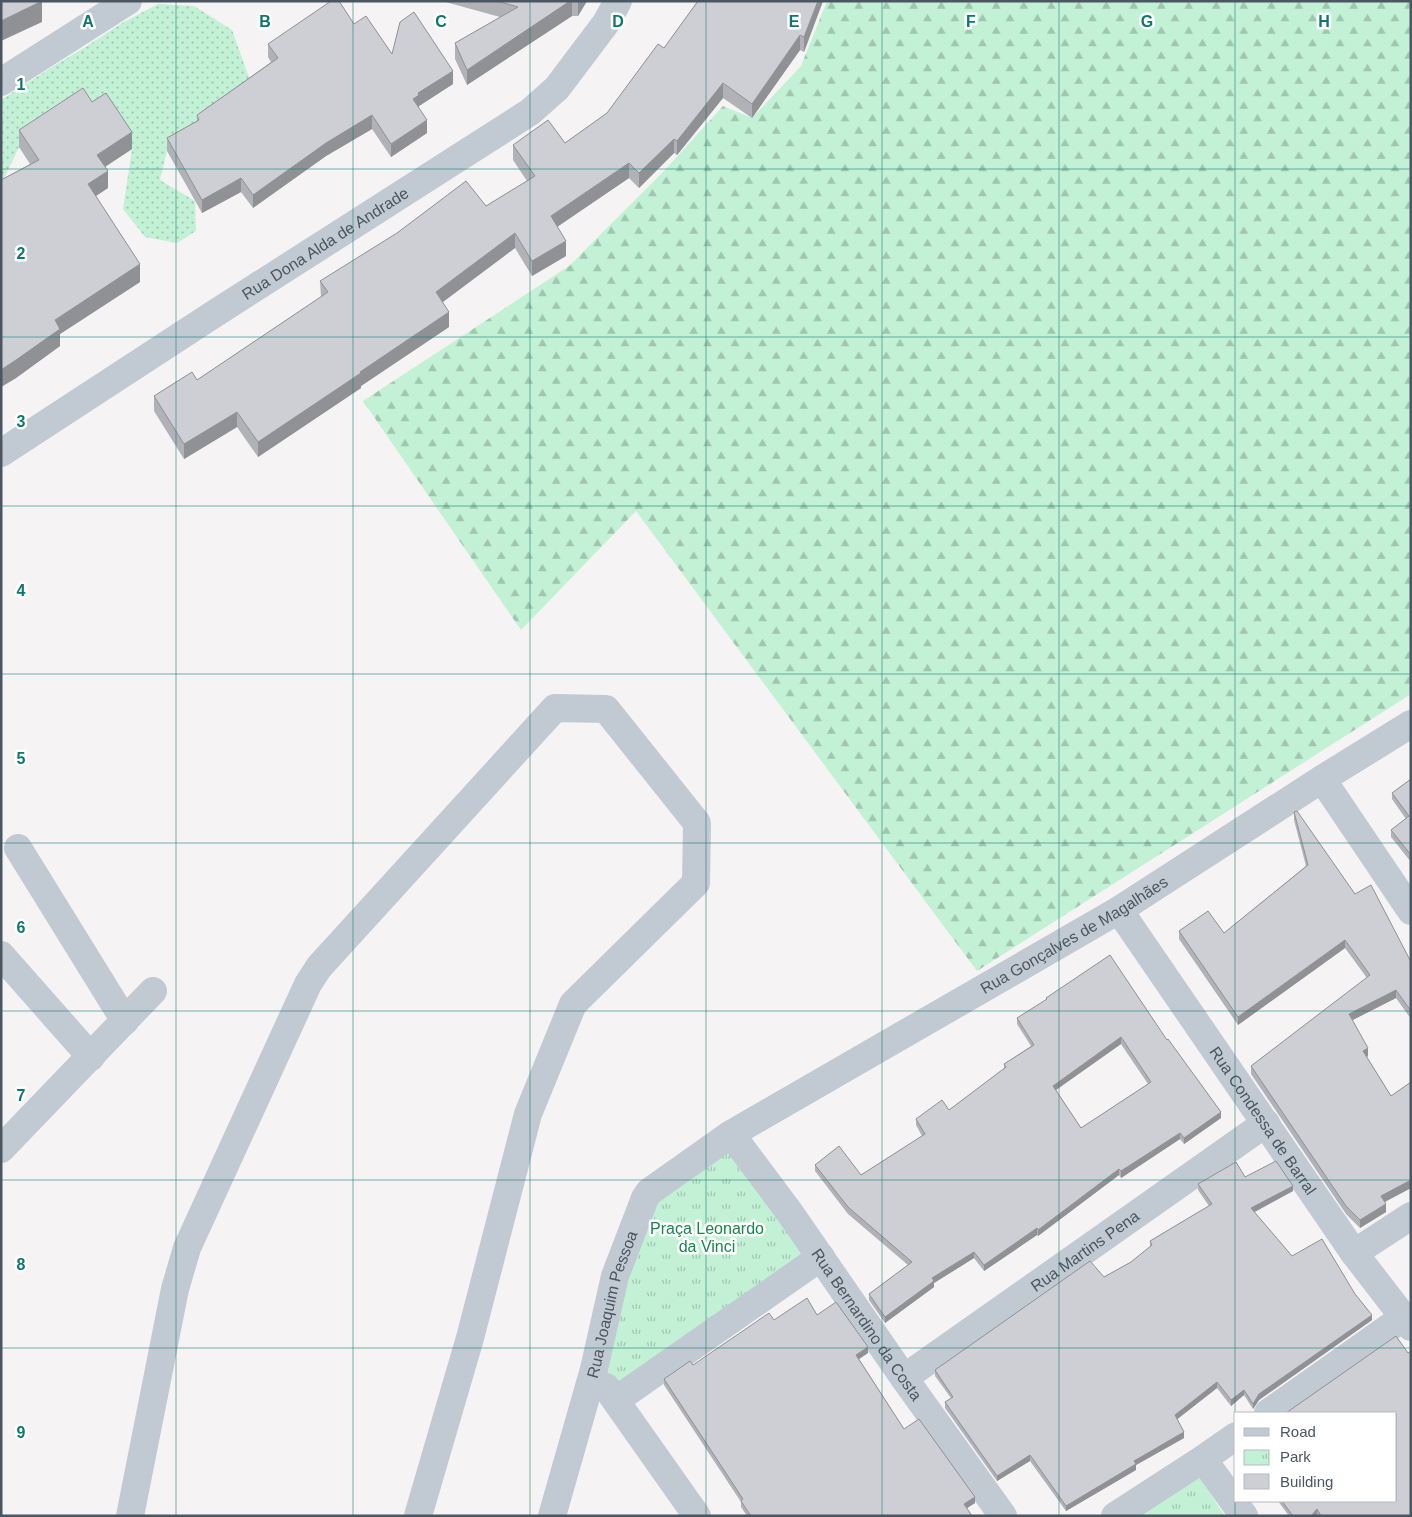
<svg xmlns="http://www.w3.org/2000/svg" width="1412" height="1517" viewBox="0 0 1412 1517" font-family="Helvetica,sans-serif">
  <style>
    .grass { fill: url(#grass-dots) }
    .forest { fill: url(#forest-firs) }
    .park { fill: url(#park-tufts) }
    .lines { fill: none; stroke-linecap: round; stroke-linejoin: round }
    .minor { stroke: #c1cad2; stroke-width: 28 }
    .wall { fill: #b0b2b7; fill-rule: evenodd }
    .shaded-wall { fill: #909195 }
    .building { fill: #cdcfd5; stroke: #909195; fill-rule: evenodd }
    .grid { fill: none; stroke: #0f766e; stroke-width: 1; stroke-opacity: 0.55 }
    .labels { text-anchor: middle; stroke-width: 5; stroke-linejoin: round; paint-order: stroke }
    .street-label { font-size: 16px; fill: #4a5661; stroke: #fff }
    .park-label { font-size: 16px; fill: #17864f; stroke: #fff }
    .grid-label { font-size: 16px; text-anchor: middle; font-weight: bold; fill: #0f766e; stroke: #fff; stroke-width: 5; stroke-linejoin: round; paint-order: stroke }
  </style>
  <defs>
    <pattern id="grass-dots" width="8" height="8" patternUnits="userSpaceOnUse" patternTransform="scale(1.25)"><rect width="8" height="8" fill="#c3f1d5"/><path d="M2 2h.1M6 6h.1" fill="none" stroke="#a0c6b0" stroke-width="1.8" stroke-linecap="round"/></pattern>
    <pattern id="forest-firs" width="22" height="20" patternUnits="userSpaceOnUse" patternTransform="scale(1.25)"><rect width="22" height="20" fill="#c3f1d5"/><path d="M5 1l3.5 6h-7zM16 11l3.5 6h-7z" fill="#a0c6b0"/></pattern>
    <pattern id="park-tufts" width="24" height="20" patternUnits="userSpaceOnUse" patternTransform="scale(1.25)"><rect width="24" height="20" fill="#c3f1d5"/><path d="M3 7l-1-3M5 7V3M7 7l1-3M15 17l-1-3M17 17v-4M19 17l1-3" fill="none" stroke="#a0c6b0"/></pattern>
  </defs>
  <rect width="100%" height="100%" fill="#f5f3f3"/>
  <!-- grass -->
  <path class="grass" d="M158,4L194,6L232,30L253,89L167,151L160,180L195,201L196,231L177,243L145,237L123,209L132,149L106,111L19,147L1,185V100L52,67L87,46L122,23Z"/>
  <!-- forest -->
  <path class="forest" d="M827,1H1411V694L977,971L636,511L521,630L363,401L569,266L663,172L723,106L752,118L801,66Z"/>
  <!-- park -->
  <path class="park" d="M725,1138L819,1250L617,1400L584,1353L638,1186Z
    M1195,1470L1225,1516H1126Z"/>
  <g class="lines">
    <!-- minor -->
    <g class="minor">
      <path d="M1,82L128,1"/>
      <path id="s1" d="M1,453L211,316L530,112L557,88L606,23L618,1"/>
      <path d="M1322,779L1411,911"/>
      <path d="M18,848L125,1021"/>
      <path id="s2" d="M1119,910L1354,1253L1411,1327"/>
      <path d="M1,955L91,1057"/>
      <path id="s3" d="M731,1134L790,1213L904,1378L1003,1516"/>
      <path d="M1,1149L153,991"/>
      <path d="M1354,1253L1411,1216"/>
      <path id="s4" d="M904,1378L1266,1123"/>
      <path d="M606,1387L697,1516"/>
      <path d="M616,1400L821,1257"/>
      <path d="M1268,1413L1404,1317"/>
      <path d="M1203,1459L1244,1516"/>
      <path d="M130,1516L175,1289L187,1248L308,984L319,967L555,708L606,709L697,823L696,883L573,1004L528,1114L470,1338L418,1516"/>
      <path id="s5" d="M552,1516L594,1369L615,1276L645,1198L649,1192L731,1134L1119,910L1322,779L1411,724"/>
      <path d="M1115,1516L1203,1459L1236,1436"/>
    </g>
  </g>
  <!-- wall -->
  <path class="wall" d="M442,1H587L578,16H572L467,85L455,59V43L500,17Z
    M698,1H823L804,52L800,50L752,118L723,98L677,155L674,153L639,188L629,178L557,227L566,256L532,276L515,248L443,302L449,327L361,386V388L258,457L237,427L184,459L154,411V396L197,380L321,297L320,281L486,206L527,181L513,160V145L565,143L607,113L664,48Z
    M354,24L392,54L453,84L419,106V108L427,133L391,157L372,129L326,156L253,208L241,192L202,213L167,151V138L197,121V115L271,62L268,57V44Z
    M92,102L132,149L105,167L108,188L96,196L140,282L60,334V346L16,378L1,387V180L30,164L19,147V130Z
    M1411,779V862L1391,837V830L1406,819L1392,799V793Z
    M1294,812L1355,894L1411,962V1019L1396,998L1352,1020L1368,1056L1367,1057L1391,1096L1411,1082V1188L1384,1202L1386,1212L1360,1228L1346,1214L1251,1074V1066L1367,978L1345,948L1238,1025L1179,939V931L1224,933L1306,866L1294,820Z
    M1046,998L1167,1040L1221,1118L1184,1144L1180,1139L1121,1178L1119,1175L1038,1236L1037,1235L984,1271L974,1258L934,1283V1287L885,1323L869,1300V1294L908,1265L848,1214L815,1171V1165L861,1175L922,1136L916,1125V1119L949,1110L1004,1069V1064L1031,1046L1017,1024V1018L1046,1000ZM1121,1044L1148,1084L1081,1128L1056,1090Z
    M1245,1177L1293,1191L1254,1212L1292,1256L1355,1294L1372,1320L1259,1400L1253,1409L1244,1395L1231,1406L1217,1388L1177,1419L1184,1438L1136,1465V1470L1066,1511L1030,1461L997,1481L945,1408V1402L951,1398L935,1376V1370L1131,1262L1150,1247V1241L1209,1206L1198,1190V1184Z
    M817,1315L868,1353L859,1359L904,1429L975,1503L967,1508L972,1516H747L741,1507V1502L664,1385V1379L693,1365L774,1320Z
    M1278,1501H1396L1411,1516H1289Z"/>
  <!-- shaded-wall -->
  <path class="shaded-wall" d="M42,1V22L1,41V21Z
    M570,1H572V16L467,85V70Z
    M578,1H587L578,16Z
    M818,1H823L804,52V37Z
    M800,35V50L752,118V104Z
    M453,71V84L419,106V108L413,99L418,93Z
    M723,83V98L677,155V141Z
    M372,115V129L326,156L253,208V195L326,143Z
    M427,120V133L391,157V144Z
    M132,132V149L97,172V155Z
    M674,139V153L639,188V173Z
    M629,163V178L551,231V216Z
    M108,171V188L88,201V184Z
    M241,178V192L202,213V200Z
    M515,233V248L436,307V292Z
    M566,241V256L532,276V261Z
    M140,264V282L60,334V346L16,378L1,387V370L55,320Z
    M449,312V327L361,386V388L258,457V442L360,372Z
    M237,412V427L184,459V444Z
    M1345,940V948L1238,1025V1017Z
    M1396,990V998L1349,1022V1014Z
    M1121,1037V1044L1053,1092V1086Z
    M1368,1048V1056L1363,1059V1051Z
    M1221,1112V1118L1184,1144V1138Z
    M1180,1133V1139L1121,1178V1171Z
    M1119,1169V1175L1038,1236V1230Z
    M1411,1180V1188L1381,1204V1196Z
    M1293,1186V1191L1251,1214V1208Z
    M1386,1204V1212L1360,1228V1220Z
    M1037,1228V1235L984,1271V1265Z
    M974,1252V1258L934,1283V1287L885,1323V1317L932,1278Z
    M1372,1315V1320L1259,1400L1253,1409V1404L1259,1394Z
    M868,1347V1353L856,1361V1355Z
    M1217,1382V1388L1175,1421V1415Z
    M1244,1390V1395L1231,1406V1400Z
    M1184,1432V1438L1136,1465V1470L1066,1511V1506L1134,1461Z
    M1030,1455V1461L997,1481V1476Z
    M975,1497V1503L964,1510V1504Z
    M1317,1509V1515L1311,1516Z"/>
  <!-- building -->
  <path class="building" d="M1,1H42L1,21Z
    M331,1H339L354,24L366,16L392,54L400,22L414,12L453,71L418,93L419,95L413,99L427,120L391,144L372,115L326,143L253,195L241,178L202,200L167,138L199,120L197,115L278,58L268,44Z
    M497,1H570L467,70L455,43L518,7Z
    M698,1H818L804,37L800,35L752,104L723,83L677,141L674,139L639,173L629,163L551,216L566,241L532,261L515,233L436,292L449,312L360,372L361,373L258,442L237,412L184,444L154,396L192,372L197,380L328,292L320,281L397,233L466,181L486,206L535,176L513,145L548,120L565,143L607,113L658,44L664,48Z
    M83,88L92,102L106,93L132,132L97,155L108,171L88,184L140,264L55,320L60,329L16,360L1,370V180L39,160L19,130Z
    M1411,779V855L1391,830L1409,816L1392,793Z
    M1297,811L1355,894L1371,885L1411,962V1011L1396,990L1349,1014L1368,1048L1363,1051L1391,1096L1411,1082V1180L1381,1196L1386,1204L1360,1220L1346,1206L1251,1066L1370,975L1345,940L1238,1017L1179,931L1208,911L1224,933L1308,865L1294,812Z
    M1110,955L1167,1040L1168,1039L1221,1112L1184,1138L1180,1133L1121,1171L1119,1169L1038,1230L1037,1228L984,1265L974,1252L932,1278L934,1281L885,1317L869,1294L912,1262L848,1207L815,1165L839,1146L861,1175L925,1134L916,1119L942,1100L949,1110L1006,1067L1004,1064L1034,1045L1017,1018L1047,999L1046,998ZM1121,1037L1151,1082L1081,1128L1053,1086Z
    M1276,1161L1293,1186L1251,1208L1292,1256L1322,1239L1355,1294L1372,1315L1259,1394L1253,1404L1244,1390L1231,1400L1217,1382L1175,1415L1184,1432L1134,1461L1136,1464L1066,1506L1030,1455L997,1476L945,1402L953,1397L935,1370L1090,1261L1104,1277L1131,1262L1152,1245L1150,1241L1212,1204L1198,1184L1236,1162L1245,1177Z
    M807,1298L817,1315L836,1302L868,1347L856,1355L904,1429L919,1419L975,1497L964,1504L972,1516H751L741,1501L743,1499L664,1379L690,1361L693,1365L769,1313L774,1320Z
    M1396,1336L1408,1353L1411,1351V1516H1321L1317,1509L1311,1516H1293L1282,1501H1396V1413H1286Z"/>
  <!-- grid -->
  <path class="grid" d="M176,1V1516M353,1V1516M530,1V1516M706,1V1516M882,1V1516M1059,1V1516M1235,1V1516M1,169H1411M1,337H1411M1,506H1411M1,674H1411M1,843H1411M1,1011H1411M1,1180H1411M1,1348H1411"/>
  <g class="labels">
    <!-- street labels -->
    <g class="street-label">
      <text dy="6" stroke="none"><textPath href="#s1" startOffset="386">Rua Dona Alda de Andrade</textPath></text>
      <text dy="6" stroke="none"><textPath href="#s5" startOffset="836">Rua Gonçalves de Magalhães</textPath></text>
      <text dy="6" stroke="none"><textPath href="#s2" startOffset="255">Rua Condessa de Barral</textPath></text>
      <text dy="6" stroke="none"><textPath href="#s4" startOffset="221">Rua Martins Pena</textPath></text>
      <text dy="6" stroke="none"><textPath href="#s5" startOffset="220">Rua Joaquim Pessoa</textPath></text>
      <text dy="6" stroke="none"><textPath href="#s3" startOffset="234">Rua Bernardino da Costa</textPath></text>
    </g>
    <!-- park labels -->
    <g class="park-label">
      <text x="707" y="1234">Praça Leonardo<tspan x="707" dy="18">da Vinci</tspan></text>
    </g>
  </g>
  <g class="grid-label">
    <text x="88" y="27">A</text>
    <text x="265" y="27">B</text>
    <text x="441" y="27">C</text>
    <text x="618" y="27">D</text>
    <text x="794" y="27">E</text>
    <text x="971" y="27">F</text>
    <text x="1147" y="27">G</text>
    <text x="1324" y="27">H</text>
    <text x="21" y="90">1</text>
    <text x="21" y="259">2</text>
    <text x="21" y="427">3</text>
    <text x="21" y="596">4</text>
    <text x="21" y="764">5</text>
    <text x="21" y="933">6</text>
    <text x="21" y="1101">7</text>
    <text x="21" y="1270">8</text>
    <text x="21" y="1438">9</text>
  </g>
  <!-- border -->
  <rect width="1412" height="1517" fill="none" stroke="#4a5661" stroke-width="5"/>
  <!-- legend -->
  <rect x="1234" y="1412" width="162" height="90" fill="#ffffff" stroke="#b7bbc0"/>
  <rect x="1244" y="1428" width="25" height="8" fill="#c1cad2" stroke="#b7bbc0"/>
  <text x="1280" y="1437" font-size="15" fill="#4a5661">Road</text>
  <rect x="1244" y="1450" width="25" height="15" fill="url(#park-tufts)" stroke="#b7bbc0"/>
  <text x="1280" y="1462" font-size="15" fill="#4a5661">Park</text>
  <rect x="1244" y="1474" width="25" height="15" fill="#cdcfd5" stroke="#b7bbc0"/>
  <text x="1280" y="1487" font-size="15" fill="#4a5661">Building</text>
</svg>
